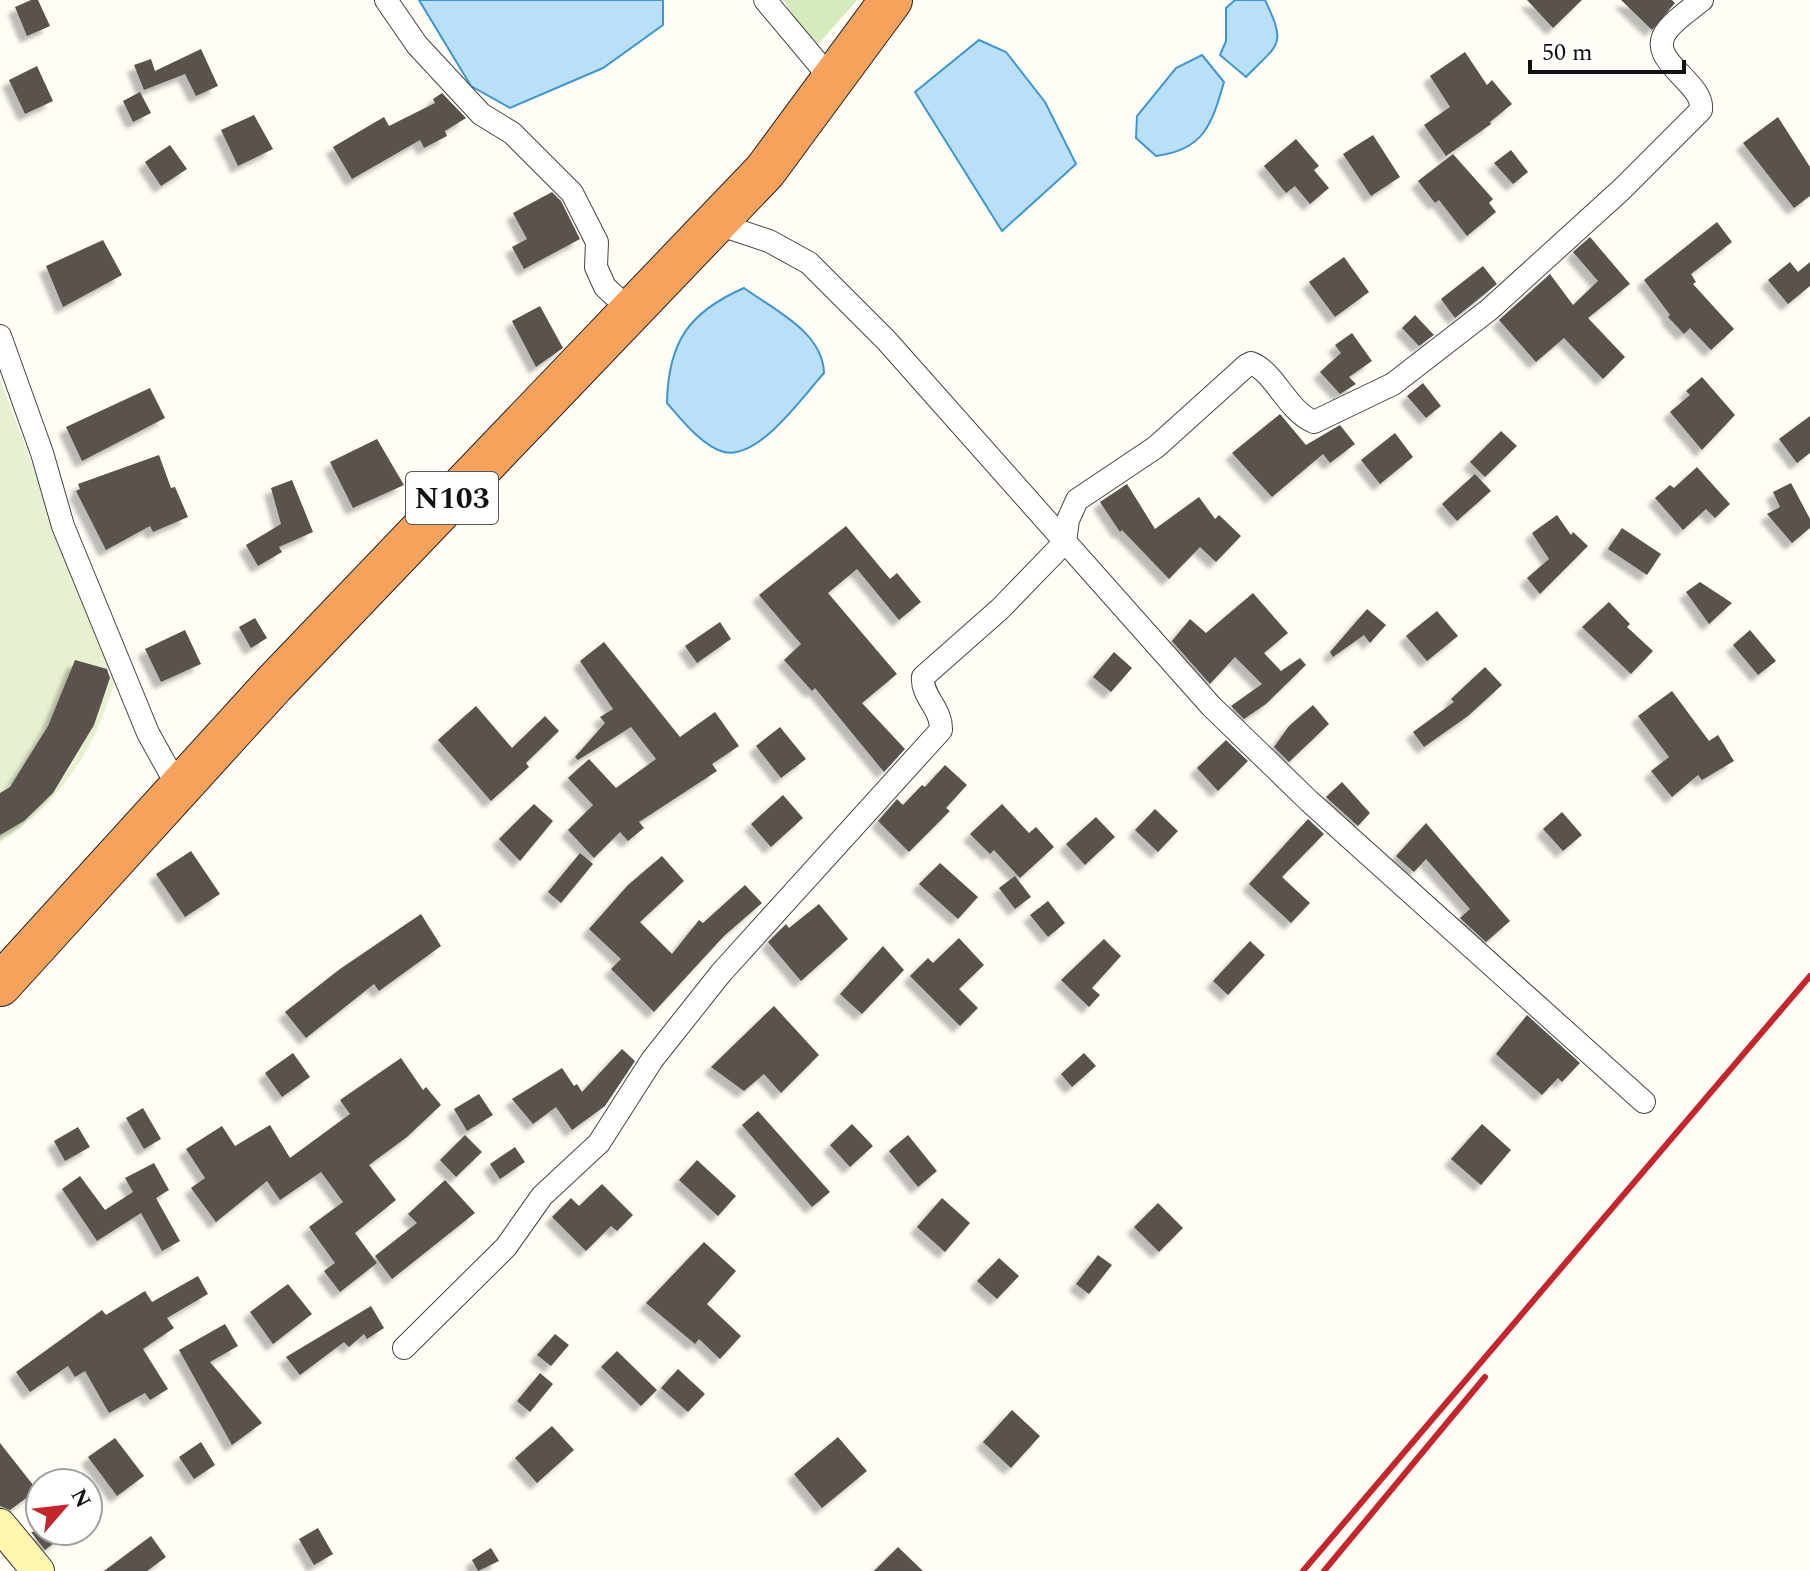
<svg xmlns="http://www.w3.org/2000/svg" width="1810" height="1571" viewBox="0 0 1810 1571" font-family="Spectral,serif">
  <style>
    .green { fill: #d5ebbd }
    .pitch { fill: #e6f2cf }
    .water { fill: #b9e0f7; stroke: #3f96cf; stroke-width: 2 }
    .building { fill: #5a524d; filter: url(#shadow) }
    .lines { fill: none; stroke-linecap: round; stroke-linejoin: round }
    .street-casing { stroke: #444; stroke-width: 24 }
    .secondary-casing { stroke: #333; stroke-width: 34 }
    .highway-casing { stroke: #222; stroke-width: 44 }
    .street { stroke: #fff; stroke-width: 22 }
    .secondary { stroke: #fff6b0; stroke-width: 32 }
    .highway { stroke: #f5a25d; stroke-width: 42 }
    .rail { stroke: #c4262e; stroke-width: 6 }
    .labels { text-anchor: middle; stroke-width: 8; stroke-linejoin: round; paint-order: stroke }
    .shield { fill: #fff; stroke: #585858; stroke-width: 2 }
    .shield-label { font-size: 30px; font-weight: bold; fill: #111 }
  </style>
  <defs>
    <filter id="shadow"><feDropShadow dx="-7" dy="7" stdDeviation="2" flood-color="#0004"/></filter>
  </defs>
  <rect width="100%" height="100%" fill="#fffdf5"/>
  <!-- green -->
  <path class="green" d="M783,0H857L815,48Z"/>
  <!-- pitch -->
  <path class="pitch" d="M0,379L73,573L118,671C97,745 65,799 0,842V835C65,795 89,741 113,671L75,661C60,696 32,774 0,793Z"/>
  <!-- water -->
  <path class="water" d="M419,0H663V25L603,68L510,108L471,86Z
    M1235,0H1265C1287,46 1279,43 1246,77L1220,55L1226,41V8Z
    M979,40L1006,52L1045,102L1076,164L1002,231L915,92Z
    M1202,55L1224,82C1212,124 1204,150 1156,156L1136,138L1137,116L1176,68Z
    M744,288C774,310 823,332 824,373C803,396 759,460 724,452C702,446 681,419 667,403C668,342 689,312 744,288Z"/>
  <!-- building -->
  <path class="building" d="M31,0H38L50,26L27,36L15,7Z
    M1527,0H1582L1553,28Z
    M1621,0H1672L1675,3L1652,30Z
    M201,49L218,86L196,96L185,74L144,90L134,65L151,59L155,71Z
    M1465,52L1487,85L1492,80L1512,104L1490,122L1491,124L1446,156L1424,125L1450,107L1430,76Z
    M37,66L53,101L25,114L9,80Z
    M140,92L151,113L133,122L123,101Z
    M442,93L466,118L445,131L447,136L424,148L420,140L352,179L333,147L384,117L389,126L435,103L433,99Z
    M254,115L273,149L238,166L221,130Z
    M1778,117L1810,167V196L1794,208L1743,143Z
    M1373,135L1400,177L1371,196L1343,154Z
    M1296,139L1319,166L1314,170L1329,188L1310,204L1295,186L1286,193L1264,166Z
    M170,145L187,169L161,186L145,162Z
    M1511,150L1528,172L1513,184L1494,163Z
    M1453,154L1493,199L1489,203L1496,212L1467,236L1439,200L1435,203L1418,181Z
    M552,192L561,201L580,239L524,269L512,247L527,239L513,213Z
    M1717,222L1732,242L1691,274L1696,282L1693,284L1734,329L1711,350L1690,328L1684,334L1668,317L1670,315L1644,280Z
    M1590,237L1630,284L1588,318L1625,357L1603,379L1564,338L1536,362L1499,320L1550,274L1573,305L1598,281L1573,252Z
    M103,240L122,275L63,307L46,266Z
    M1344,257L1369,292L1335,317L1309,282Z
    M1790,262L1798,272L1810,262V286L1788,304L1768,280Z
    M1483,266L1497,284L1455,318L1441,299Z
    M540,306L563,348L536,367L512,321Z
    M1415,315L1434,335L1419,346L1402,328Z
    M1352,333L1372,361L1349,377L1356,384L1340,394L1320,372L1341,353L1335,345Z
    M1702,377L1735,415L1702,450L1670,412L1690,395L1686,391Z
    M1423,383L1441,406L1426,418L1407,396Z
    M150,388L165,418L82,461L66,427Z
    M1280,414L1306,445L1340,425L1355,444L1330,463L1323,454L1272,497L1232,453Z
    M1810,416V453L1797,463L1779,439Z
    M1501,431L1517,446L1485,477L1470,462Z
    M1395,433L1413,457L1380,484L1361,460Z
    M377,439L404,485L353,508L330,462Z
    M159,455L171,488L175,487L188,517L153,532L150,526L106,550L76,491L80,489L78,484Z
    M1697,467L1730,504L1715,518L1706,509L1683,530L1655,498L1670,485L1674,488Z
    M1475,474L1491,491L1457,521L1442,504Z
    M292,480L313,532L279,547L282,552L258,566L246,545L281,524L271,488Z
    M1791,483L1810,519V528L1792,543L1767,514L1780,507L1773,492Z
    M1127,484L1155,529L1199,497L1215,519L1219,515L1241,536L1216,562L1200,547L1169,579L1122,530L1120,532L1100,502Z
    M1557,515L1571,535L1573,532L1588,546L1540,594L1527,578L1549,559L1532,533Z
    M846,526L890,579L897,573L921,602L899,620L857,569L828,593L897,674L862,703L905,749L884,772L815,688L812,691L784,660L801,644L759,595Z
    M1622,528L1661,554L1647,575L1608,549Z
    M1700,582L1732,603L1709,624L1686,592Z
    M1253,593L1288,633L1264,653L1281,671L1300,658L1306,665L1266,704L1244,719L1231,706L1262,684L1235,657L1210,684L1172,641L1190,619L1206,633Z
    M1609,602L1630,624L1627,627L1653,651L1631,674L1582,627Z
    M1367,609L1386,625L1370,643L1364,635L1333,657L1330,652Z
    M1437,611L1458,636L1427,661L1406,636Z
    M255,618L267,638L251,648L239,627Z
    M720,622L731,639L697,663L685,646Z
    M185,630L201,664L161,682L145,649Z
    M1750,630L1776,661L1758,675L1733,645Z
    M604,642L680,737L715,712L739,746L712,764L717,771L639,822L644,828L628,841L620,832L594,858L568,830L593,805L568,778L589,759L616,788L656,759L631,727L578,760L575,757L605,723L600,717L613,709L580,661Z
    M1114,652L1132,668L1111,692L1093,677Z
    M75,660L107,669L110,678L94,725L53,793L24,821L0,835V793L10,787L48,726Z
    M1485,667L1502,685L1468,716L1424,747L1413,732L1454,702L1451,699Z
    M1672,691L1709,741L1718,735L1734,761L1702,780L1698,775L1672,797L1651,771L1669,757L1638,716Z
    M1313,705L1329,724L1289,762L1274,747L1289,726Z
    M476,706L512,748L545,716L559,731L526,763L529,767L491,801L438,740Z
    M780,727L806,759L781,778L756,746Z
    M1226,740L1248,761L1218,791L1197,768Z
    M945,765L967,785L946,808L950,811L909,852L878,821L897,799L903,805L922,785L925,787Z
    M1342,782L1370,813L1358,826L1326,797Z
    M783,795L803,818L771,847L751,824Z
    M534,804L553,821L520,861L499,839Z
    M1002,804L1029,833L1036,827L1054,847L1020,878L994,850L990,854L970,834Z
    M1155,809L1178,831L1158,852L1135,830Z
    M1562,812L1582,835L1563,851L1543,829Z
    M1096,817L1115,837L1085,865L1066,844Z
    M1308,819L1324,834L1282,877L1310,903L1291,923L1249,884Z
    M1426,823L1510,921L1486,942L1460,918L1470,909L1426,859L1414,872L1396,856Z
    M191,851L220,894L185,917L156,874Z
    M580,853L593,864L561,903L548,892Z
    M662,856L684,881L640,922L672,954L699,920L703,923L745,885L762,903L724,936L654,1012L611,969L621,959L589,929L628,885Z
    M940,863L978,897L958,919L919,884Z
    M1015,876L1031,897L1015,909L999,888Z
    M1048,901L1065,923L1048,937L1030,915Z
    M819,904L848,939L801,981L768,942L786,924L789,928Z
    M421,914L441,946L379,991L374,984L306,1038L285,1012L340,969Z
    M959,938L984,965L959,989L978,1008L960,1026L910,976L928,958L933,963Z
    M1104,939L1121,956L1092,988L1100,995L1089,1007L1061,980Z
    M1250,941L1265,955L1228,995L1213,981Z
    M883,946L904,970L862,1014L840,994Z
    M774,1006L819,1055L781,1093L764,1074L744,1091L711,1067Z
    M1527,1015L1580,1063L1562,1082L1558,1078L1542,1095L1496,1054Z
    M622,1049L635,1061L605,1106L572,1130L556,1107L533,1124L512,1099L562,1068L574,1086L577,1084L582,1092Z
    M293,1053L310,1077L282,1097L265,1073Z
    M1084,1053L1096,1066L1072,1087L1061,1074Z
    M401,1058L423,1090L426,1087L441,1105L407,1137L369,1165L396,1200L355,1233L377,1263L340,1292L324,1271L335,1263L309,1227L343,1202L321,1172L280,1200L267,1181L216,1222L191,1188L205,1178L186,1149L222,1126L235,1146L270,1125L290,1158L350,1114L340,1100Z
    M479,1094L493,1115L467,1131L454,1109Z
    M143,1108L161,1139L144,1149L126,1118Z
    M758,1111L830,1192L812,1207L742,1125Z
    M852,1124L873,1146L850,1167L830,1145Z
    M1482,1124L1511,1150L1481,1185L1451,1159Z
    M78,1127L90,1147L65,1161L54,1141Z
    M465,1135L482,1152L456,1177L440,1160Z
    M908,1135L937,1171L918,1187L889,1151Z
    M515,1147L525,1162L500,1179L490,1164Z
    M697,1160L736,1196L718,1216L679,1180Z
    M154,1163L169,1190L156,1198L180,1241L162,1251L141,1213L97,1241L62,1189L80,1176L105,1210L133,1192L125,1178Z
    M445,1180L475,1213L392,1279L375,1256L417,1223L408,1214Z
    M602,1184L633,1215L617,1231L611,1226L586,1251L552,1217L571,1198L579,1206Z
    M942,1198L970,1223L945,1252L917,1227Z
    M1158,1203L1183,1228L1159,1252L1134,1227Z
    M704,1242L736,1271L707,1304L741,1336L720,1359L699,1339L695,1344L646,1303Z
    M1098,1255L1112,1265L1089,1294L1076,1284Z
    M999,1258L1019,1276L997,1299L977,1281Z
    M198,1276L208,1294L167,1318L174,1328L143,1349L168,1389L150,1400L145,1393L109,1413L85,1371L75,1377L68,1366L30,1392L16,1372L102,1310L106,1315L145,1291L152,1302Z
    M288,1284L312,1314L273,1344L250,1312Z
    M371,1306L384,1328L367,1339L364,1334L349,1347L344,1342L300,1375L286,1357Z
    M225,1324L238,1346L210,1362L262,1423L232,1445L179,1350Z
    M555,1334L569,1345L551,1366L537,1355Z
    M617,1351L657,1390L641,1406L601,1367Z
    M678,1369L705,1394L688,1412L661,1388Z
    M540,1373L553,1384L530,1412L517,1401Z
    M1012,1410L1040,1436L1011,1468L983,1442Z
    M552,1426L574,1450L537,1483L515,1458Z
    M838,1437L867,1471L822,1508L794,1474Z
    M115,1438L144,1476L117,1496L88,1457Z
    M201,1442L215,1465L194,1479L179,1457Z
    M0,1443L37,1490L10,1510L0,1506Z
    M318,1528L333,1554L314,1565L299,1539Z
    M40,1531H69L45,1550L31,1532Z
    M151,1536L166,1557L147,1571H104Z
    M898,1547L923,1571H874Z
    M491,1548L499,1561L478,1571L472,1560Z"/>
  <g class="lines">
    <!-- street casing -->
    <g class="street-casing">
      <path id="street" d="M386,0L417,45L481,114L512,133L572,193L597,242L596,267L605,287L631,311
        M765,0L832,80
        M715,223L769,241L809,263L886,340L1211,706L1309,801L1644,1102
        M0,336L42,453L63,526L148,733L179,789
        M404,1348L506,1247L542,1196L599,1143L652,1060L721,973L941,730C942,709 921,696 923,677L1000,609L1065,542L1068,520L1077,500L1156,447L1247,365L1251,363C1275,372 1287,411 1314,422L1393,384L1490,309L1621,190L1701,110C1705,81 1642,60 1668,29C1677,18 1691,9 1702,0"/>
    </g>
    <!-- secondary casing -->
    <g class="secondary-casing">
      <path id="secondary" d="M0,1525L38,1571"/>
    </g>
    <!-- highway casing -->
    <g class="highway-casing">
      <path id="highway" d="M0,985L273,685L765,171L891,0"/>
    </g>
    <!-- street -->
    <use href="#street" class="street"/>
    <!-- secondary -->
    <use href="#secondary" class="secondary"/>
    <!-- highway -->
    <use href="#highway" class="highway"/>
    <!-- rail -->
    <path class="rail" d="M1303,1571L1810,976
      M1324,1571L1485,1377"/>
  </g>
  <g class="labels">
    <!-- shield labels -->
    <rect class="shield" x="406" y="472" width="92" height="52" rx="6"/>
    <g class="shield-label">
      <text x="452" y="508">N103</text>
    </g>
  </g>
  <!-- north arrow -->
  <g transform="translate(64 1507) rotate(62)"><circle r="38" fill="#ffffff" stroke="#a0a0a0" stroke-width="2"/>
  <path d="M0-6L14 30L0 20L-14 30Z" fill="#c4262e"/>
  <text y="-12" font-size="22" font-weight="bold" text-anchor="middle" fill="#111111">N</text>
  </g>
  <!-- scale -->
  <path d="M1530 60v12h154v-12" fill="none" stroke="#111111" stroke-width="4"/>
  <text x="1542" y="60" font-size="24" fill="#111111" stroke="#ffffff" stroke-width="6" paint-order="stroke">50 m</text>
</svg>
